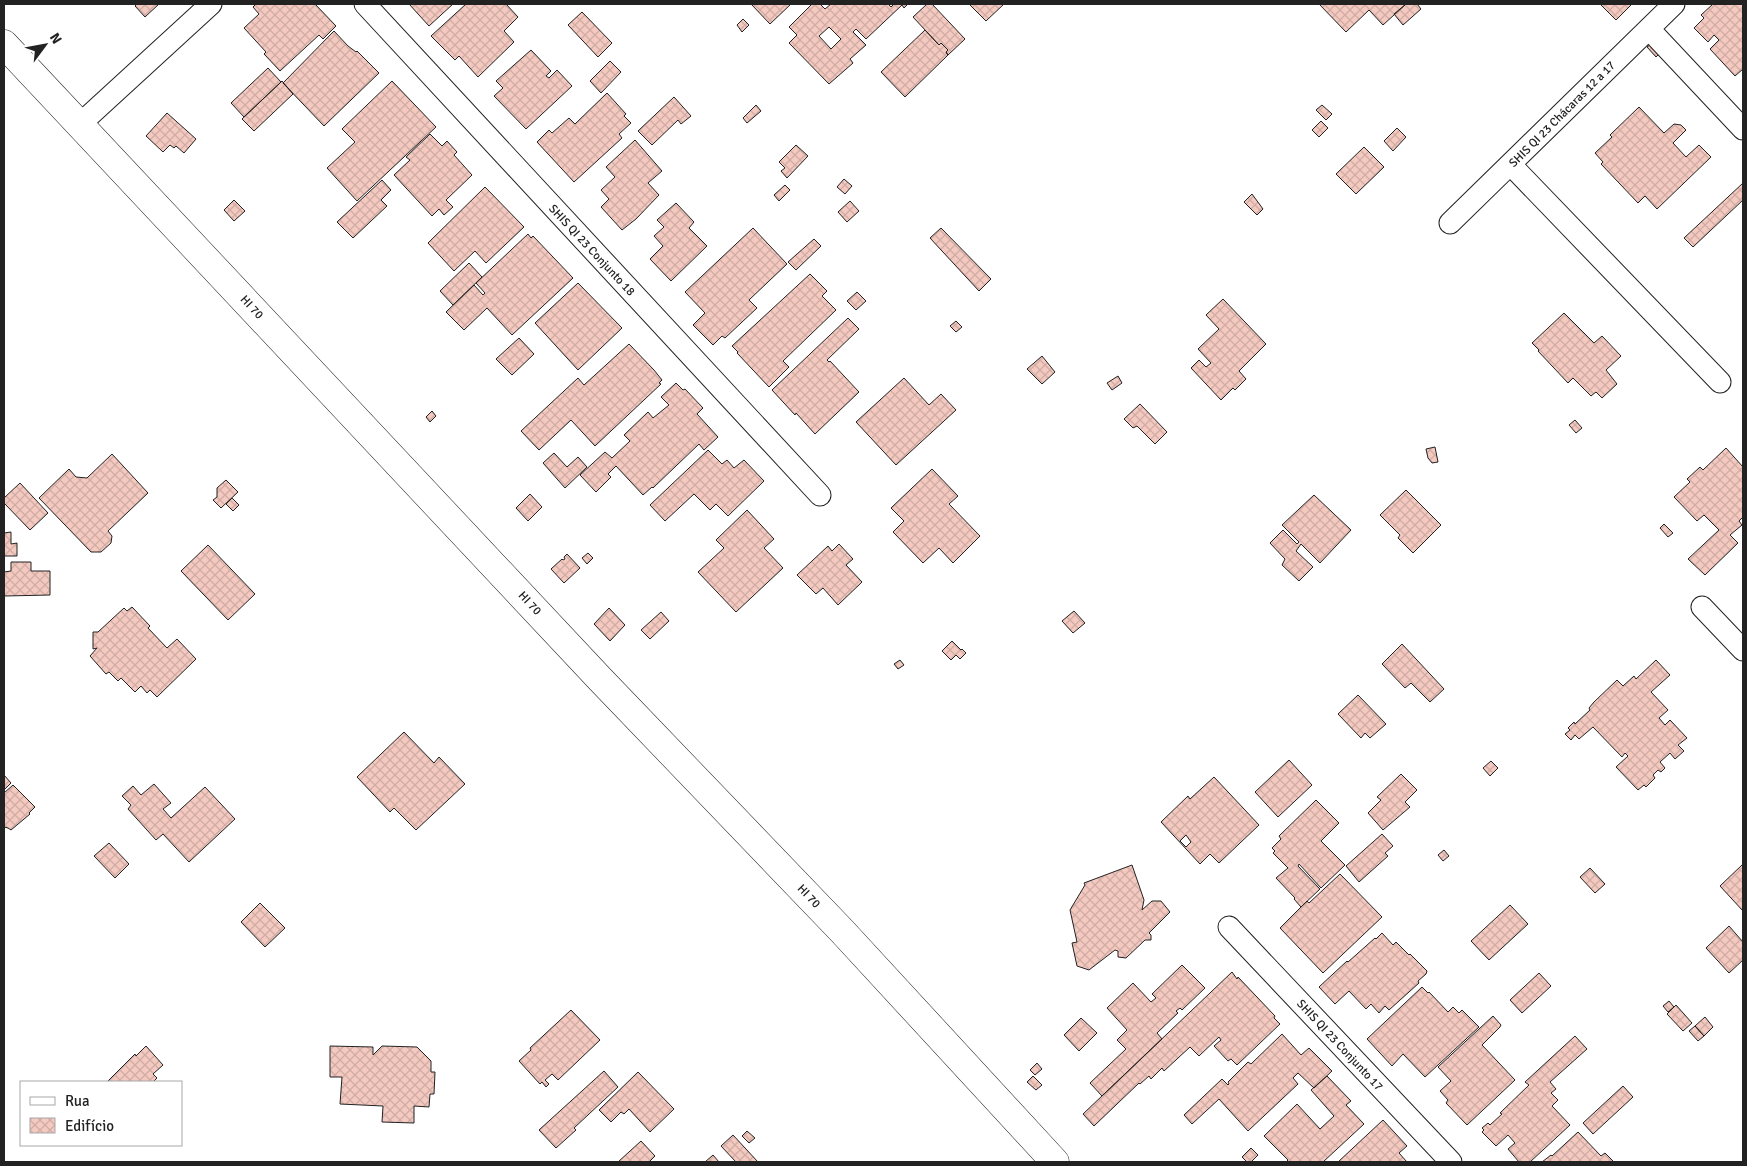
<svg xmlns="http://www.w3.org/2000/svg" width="1747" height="1166" viewBox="0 0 1747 1166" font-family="Signika,sans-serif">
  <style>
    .building { fill: url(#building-cross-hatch); stroke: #222; fill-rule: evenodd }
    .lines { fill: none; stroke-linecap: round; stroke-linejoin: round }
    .street-casing { stroke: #222; stroke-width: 23 }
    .secondary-casing { stroke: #222; stroke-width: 29 }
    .street { stroke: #fff; stroke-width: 21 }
    .secondary { stroke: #fff; stroke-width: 28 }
    .labels { text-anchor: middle; stroke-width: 4; stroke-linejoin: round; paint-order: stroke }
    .street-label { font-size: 12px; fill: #222; stroke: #fff }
  </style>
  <defs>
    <pattern id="building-cross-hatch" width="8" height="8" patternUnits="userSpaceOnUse" patternTransform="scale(1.25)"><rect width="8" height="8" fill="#f3c9c0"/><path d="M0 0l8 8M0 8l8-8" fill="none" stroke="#d0aca5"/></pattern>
  </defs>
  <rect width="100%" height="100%" fill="#fff"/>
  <!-- building -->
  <path class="building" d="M137,4H159L145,17L135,6Z
    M256,4H315L336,26L323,39L319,35L280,71L264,54L266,52L244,28L259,14L253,7Z
    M409,4H453L429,26Z
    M466,4H506L518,17L504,31L514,42L478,77L459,56L455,60L431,36Z
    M751,4H791L770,24Z
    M812,4H820L825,9L831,4H888L891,7L894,4H908L904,8L902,5L866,39L856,29L853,32L866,45L850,59L853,63L829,84L789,43L797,35L789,27ZM829,27L841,39L831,49L819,36Z
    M927,4H932L965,39L948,55L946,52L948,50L941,43L939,45L913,17Z
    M969,4H1004L986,21Z
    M1319,4H1406L1383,25L1369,10L1346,32Z
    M1406,4H1417L1421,9L1403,25L1394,14Z
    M1600,4H1632L1616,20Z
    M1713,4H1743V69L1735,76L1710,49L1719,40L1714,35L1708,42L1694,28L1704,18L1701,15Z
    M582,12L612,43L598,57L568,25Z
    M743,19L749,25L742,32L737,25Z
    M925,30L939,45L941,43L948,50L946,52L948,55L905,97L881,72Z
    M334,31L348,46L356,52L357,51L379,73L324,126L283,83Z
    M1650,45L1661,52L1656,57L1647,47Z
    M531,50L551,71L546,76L549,78L557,70L572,86L526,129L494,96L503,88L496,81Z
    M610,61L621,72L601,93L590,81Z
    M268,68L281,82L244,117L231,103Z
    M282,81L293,94L254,131L242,119Z
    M392,81L436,127L357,201L327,168L355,142L342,129Z
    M607,93L626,114L624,116L631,123L619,134L622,138L574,182L537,142L549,130L552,133L569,118L575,124Z
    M674,97L691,116L681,124L678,120L652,145L638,131Z
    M756,105L761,111L747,123L743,118Z
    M1322,105L1332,114L1326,120L1316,110Z
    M1639,107L1664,133L1674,124L1681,125L1686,130L1673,143L1686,157L1699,145L1711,157L1657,209L1645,196L1638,203L1601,164L1603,162L1595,153L1612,137L1610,135Z
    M167,113L196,139L184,153L176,146L174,148L170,145L163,152L146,136Z
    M1321,121L1328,128L1319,137L1312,130Z
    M1397,128L1406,137L1393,151L1384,141Z
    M430,134L442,146L447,141L457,152L454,155L472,175L446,200L453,207L444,215L439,209L432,216L394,175L410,160L406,157Z
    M635,140L662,171L648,183L659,195L636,219L622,230L601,207L609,199L601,190L615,177L606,167Z
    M796,145L808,156L787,178L781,171L785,168L779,162Z
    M1364,147L1384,167L1356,194L1336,174Z
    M844,179L852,186L845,194L837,187Z
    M382,180L391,190L381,200L387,206L353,238L337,222Z
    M1743,183V200L1693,247L1684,238Z
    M785,185L790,190L779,201L774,195Z
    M485,187L524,227L486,263L475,251L454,271L428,243Z
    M1252,194L1263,209L1257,215L1244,202Z
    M234,200L245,211L234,221L224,210Z
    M850,201L859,211L847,222L838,212Z
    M676,203L694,222L689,228L707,246L671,281L650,259L663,246L654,236L664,227L657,220Z
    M753,228L787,264L749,300L757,308L725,338L722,336L713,345L693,325L705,313L685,292Z
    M941,228L991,279L979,291L930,238Z
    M528,234L531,238L533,236L573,278L512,335L487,308L464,330L446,312L474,285L483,295L485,293L476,283Z
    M814,239L821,246L796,270L788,262Z
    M469,263L482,277L453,305L440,291Z
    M810,274L827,291L822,296L836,310L783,361L789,367L769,387L737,353L738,352L732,346Z
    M578,283L622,328L578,370L535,323Z
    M857,292L866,301L856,310L847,301Z
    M1223,299L1266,344L1239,371L1246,379L1235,390L1233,388L1221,400L1191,368L1199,360L1206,367L1211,363L1198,349L1219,329L1206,315Z
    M1564,313L1594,343L1602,336L1621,356L1606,370L1617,384L1602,398L1596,392L1591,396L1573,378L1568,383L1538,351L1539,350L1532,343Z
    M848,318L859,329L827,360L829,362L830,361L859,392L815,434L796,413L795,415L772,390Z
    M956,321L962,327L956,332L950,326Z
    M519,338L534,354L512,375L496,359Z
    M629,344L654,370L662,380L659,383L661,384L595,446L571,420L539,450L521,431L578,378L584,385Z
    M1042,356L1055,372L1042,384L1027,369Z
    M1118,376L1122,383L1112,390L1107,383Z
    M904,378L929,405L941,394L956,410L896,465L856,422Z
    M676,383L683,390L685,389L703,408L697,414L718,437L704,450L699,444L653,488L652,487L643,495L616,466L608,474L611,477L596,492L580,475L605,452L612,458L630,441L624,435L648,412L653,418L669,405L661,397Z
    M1140,404L1167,432L1155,444L1137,426L1133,428L1124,419Z
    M432,411L436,416L430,422L426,417Z
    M1575,420L1582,428L1576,433L1569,425Z
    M1435,447L1438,462L1432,463L1428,458L1426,449Z
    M1726,448L1743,467V517L1739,521L1742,525L1730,535L1738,543L1705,575L1688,559L1719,530L1704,515L1697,521L1674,497L1690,482L1687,479L1700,467L1703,470Z
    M708,450L722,464L727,460L734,468L744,460L764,481L728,516L716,504L710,510L694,494L665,521L650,505Z
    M554,453L567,467L578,457L587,467L565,488L543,463Z
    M112,454L148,493L108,531L112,536L111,543L101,552H91L39,498L69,469L76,477L87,478Z
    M932,469L958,496L949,504L980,536L953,563L939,548L923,563L893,532L904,521L891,508Z
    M226,480L238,492L221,508L213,500L217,497V488Z
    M20,483L48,513L30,530L4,503V498Z
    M1406,490L1441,525L1413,553L1398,538L1400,535L1380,515Z
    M530,494L542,507L528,521L516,508Z
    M1314,495L1351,530L1320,563L1301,544L1296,551L1313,567L1299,581L1282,565L1285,559L1270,543L1283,530L1297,544L1299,542L1282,525Z
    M232,498L239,505L233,511L226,504Z
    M747,510L774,539L764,548L783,568L736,612L698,572L724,548L716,540Z
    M1664,524L1673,533L1668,537L1660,528Z
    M11,532V544L17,543V556H4V533Z
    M839,544L853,559L846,565L862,582L838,605L823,588L816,594L797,575L828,546L832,551Z
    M208,545L255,594L228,620L181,571Z
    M588,553L593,558L587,564L582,558Z
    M567,554L580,568L564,583L551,569L562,559L563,560L565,559L564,557Z
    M11,562H31V571H50V595L4,596V620V572L11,571Z
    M132,607L150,626L148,628L167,648L177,639L196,659L157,697L150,690L147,693L141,686L135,692L121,678L118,681L109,672L106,674L90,656L97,648L93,649V632H98L124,608L127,611Z
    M609,608L625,625L610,641L594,624Z
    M1074,611L1085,623L1073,633L1062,621Z
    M661,612L669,621L650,639L641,630Z
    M952,641L961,650L962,649L966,653L960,659L956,655L951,660L942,651Z
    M1402,644L1444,689L1430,702L1411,683L1405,688L1382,664Z
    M900,660L904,665L898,669L894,664Z
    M1656,660L1670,675L1651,692L1668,710L1659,718L1665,725L1670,720L1687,738L1678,745L1684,751L1675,759L1670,753L1660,762L1665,768L1661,772L1658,770L1653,775L1655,778L1646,787L1644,785L1638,790L1616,767L1628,756L1625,753L1622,757L1593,727L1579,739L1575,735L1571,740L1565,734L1570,730L1568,728L1574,722L1575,724L1590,710L1589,708L1594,702L1617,680L1623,686L1634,676L1636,679Z
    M1358,695L1386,724L1370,738L1365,733L1361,738L1338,714Z
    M404,732L434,763L439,757L465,784L416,830L394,808L390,812L357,777Z
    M1289,760L1312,785L1278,817L1255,792Z
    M1491,761L1498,768L1490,776L1483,768Z
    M1401,774L1417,790L1405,802L1410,807L1383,830L1368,813L1381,800L1377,797Z
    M4,775L11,783L4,790Z
    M1214,777L1259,825L1219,863L1210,854L1200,864L1161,822L1188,796L1190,799ZM1186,835L1191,842L1186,847L1180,841Z
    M154,784L171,803L163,809L171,818L205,787L235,819L189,862L163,834L156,840L128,809L131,805L122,796L133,786L141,795Z
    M13,785L35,807L29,813L30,814L11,830L8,828L4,827V793Z
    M1316,800L1339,823L1321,841L1345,865L1321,888L1299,864L1298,866L1320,889L1301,907L1294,899L1295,898L1276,878L1288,868L1273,853L1275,851L1272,848L1281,839L1279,836Z
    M1382,834L1393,846L1385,853L1388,856L1359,882L1346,866Z
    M109,843L129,864L115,878L94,856Z
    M1444,850L1449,856L1443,861L1438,855Z
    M1743,864V911L1720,886Z
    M1132,865L1144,900L1142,910L1152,901H1161L1170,912L1149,933L1151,935V940H1145L1126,958L1118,957V951L1115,950L1089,970L1077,966L1072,943L1077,942L1070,910L1085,885L1084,883Z
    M1590,868L1605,884L1595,893L1580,877Z
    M1340,874L1382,917L1323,973L1280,928L1307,901L1309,903Z
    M260,903L285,928L265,947L241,922Z
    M1510,905L1528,924L1489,960L1471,941Z
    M1729,926L1743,942V960L1729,973L1706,948Z
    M1382,933L1393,945L1396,942L1409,955L1410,954L1427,971L1426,974L1418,981L1419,983L1389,1010L1385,1006L1379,1013L1371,1004L1366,1009L1349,991L1335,1004L1319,987L1347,961L1348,962L1375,938L1376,939Z
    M1182,965L1205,988L1182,1010L1180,1008L1176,1011L1178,1013L1157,1033L1162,1039L1102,1096L1090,1083L1126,1049L1117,1040L1127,1030L1107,1008L1133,983L1151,1002L1156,998L1152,994Z
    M1232,972L1237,979L1238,977L1275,1016L1274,1018L1280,1024L1237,1065L1231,1059L1228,1061L1214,1046L1221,1040L1219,1037L1199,1056L1190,1047L1164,1071L1162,1068L1151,1079L1149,1076L1140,1084L1139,1083L1094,1126L1083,1114Z
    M1539,973L1551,986L1522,1013L1510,1000Z
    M1422,987L1428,993L1429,992L1448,1012L1453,1007L1459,1013L1462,1010L1479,1027L1425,1077L1403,1054L1392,1066L1367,1039Z
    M1669,1001L1674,1007L1668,1012L1663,1006Z
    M1676,1005L1692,1023L1683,1031L1667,1014Z
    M571,1010L600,1040L558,1080L552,1074L545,1080L549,1084L546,1087L542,1082L540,1084L519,1061L531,1050L530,1048Z
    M1493,1016L1501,1025L1500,1027L1482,1045L1515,1080L1467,1125L1446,1103L1448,1100L1440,1091L1451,1081L1438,1067Z
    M1705,1017L1713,1027L1704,1036L1695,1026Z
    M1081,1018L1097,1033L1079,1051L1064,1035Z
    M1695,1026L1704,1036L1698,1041L1689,1031Z
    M1282,1034L1301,1055L1309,1048L1332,1071L1314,1088L1298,1073L1293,1078L1298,1084L1248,1131L1219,1099L1192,1124L1184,1115L1222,1079L1228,1085L1229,1084L1228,1082L1248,1062L1251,1064Z
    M1575,1036L1587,1049L1550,1082L1556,1089L1551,1093L1558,1100L1552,1106L1570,1125L1530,1162H1519L1508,1149L1515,1143L1508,1135L1496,1146L1482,1132L1484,1130L1482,1128L1488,1123L1490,1125L1502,1114L1500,1113L1529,1085L1525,1082Z
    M146,1046L163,1065L153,1074L157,1078L153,1082H107L135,1054L136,1056Z
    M330,1046L373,1047V1055L382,1046L417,1047L431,1061V1072H435L434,1094H430L429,1107L414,1106V1123L382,1122L383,1106L340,1104L342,1077H330Z
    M1037,1063L1042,1069L1035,1075L1030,1070Z
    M604,1071L618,1087L574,1128L576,1130L556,1148L539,1130Z
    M638,1072L674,1109L650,1132L629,1109L624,1114L621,1112L611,1122L599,1110Z
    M1033,1076L1042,1085L1036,1090L1027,1082Z
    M1327,1076L1351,1101L1346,1105L1364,1124L1323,1162H1286L1288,1160L1264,1136L1297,1104L1320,1129L1334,1116L1311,1090Z
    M1623,1086L1633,1097L1593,1134L1583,1123Z
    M1383,1120L1407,1146L1399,1153L1407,1162H1338Z
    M747,1131L755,1138L749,1143L742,1136Z
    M1578,1132L1601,1156L1605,1153L1614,1162H1542L1551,1155L1552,1156Z
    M733,1135L758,1162H736L721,1146Z
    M641,1141L655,1156L649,1162H618Z
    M1251,1148L1258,1155L1251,1162H1247L1242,1157Z
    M713,1155L719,1162H705Z"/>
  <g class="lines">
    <!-- street casing -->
    <g class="street-casing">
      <path id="street" d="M365,4L820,495
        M1649,29L1743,129
        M79,125L211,4
        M1511,165L1720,382
        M1450,223L1674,4
        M1702,607L1743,650
        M1229,927L1451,1162"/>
    </g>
    <!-- secondary casing -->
    <g class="secondary-casing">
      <path id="secondary" d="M4,44L600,679L842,931L1055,1162"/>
    </g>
    <!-- street -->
    <use href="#street" class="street"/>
    <!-- secondary -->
    <use href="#secondary" class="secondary"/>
  </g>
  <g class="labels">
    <!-- street labels -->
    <g class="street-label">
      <text transform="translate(1562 114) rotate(-45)" y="4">SHIS QI 23 Chácaras 12 a 17</text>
      <text transform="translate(592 250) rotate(47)" y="4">SHIS QI 23 Conjunto 18</text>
      <text transform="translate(252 307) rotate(47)" y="4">HI 70</text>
      <text transform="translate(530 603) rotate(47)" y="4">HI 70</text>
      <text transform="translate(809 896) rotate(46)" y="4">HI 70</text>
      <text transform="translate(1340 1045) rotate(47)" y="4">SHIS QI 23 Conjunto 17</text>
    </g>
  </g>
  <!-- border -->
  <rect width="1747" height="1166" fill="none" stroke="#222222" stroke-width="10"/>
  <!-- legend -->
  <rect x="20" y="1081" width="162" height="65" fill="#ffffff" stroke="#a7a7a7"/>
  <rect x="30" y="1097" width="25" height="8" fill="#ffffff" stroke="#a7a7a7"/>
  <text x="65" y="1106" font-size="15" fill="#222222">Rua</text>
  <rect x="30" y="1118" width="25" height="15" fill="url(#building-cross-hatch)" stroke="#a7a7a7"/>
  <text x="65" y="1131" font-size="15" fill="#222222">Edifício</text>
  <!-- north arrow -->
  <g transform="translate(45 45) rotate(58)" stroke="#ffffff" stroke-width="4" paint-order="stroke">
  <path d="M0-4L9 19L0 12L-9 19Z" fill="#222222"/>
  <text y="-8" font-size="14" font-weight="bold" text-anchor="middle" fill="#222222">N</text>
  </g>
</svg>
